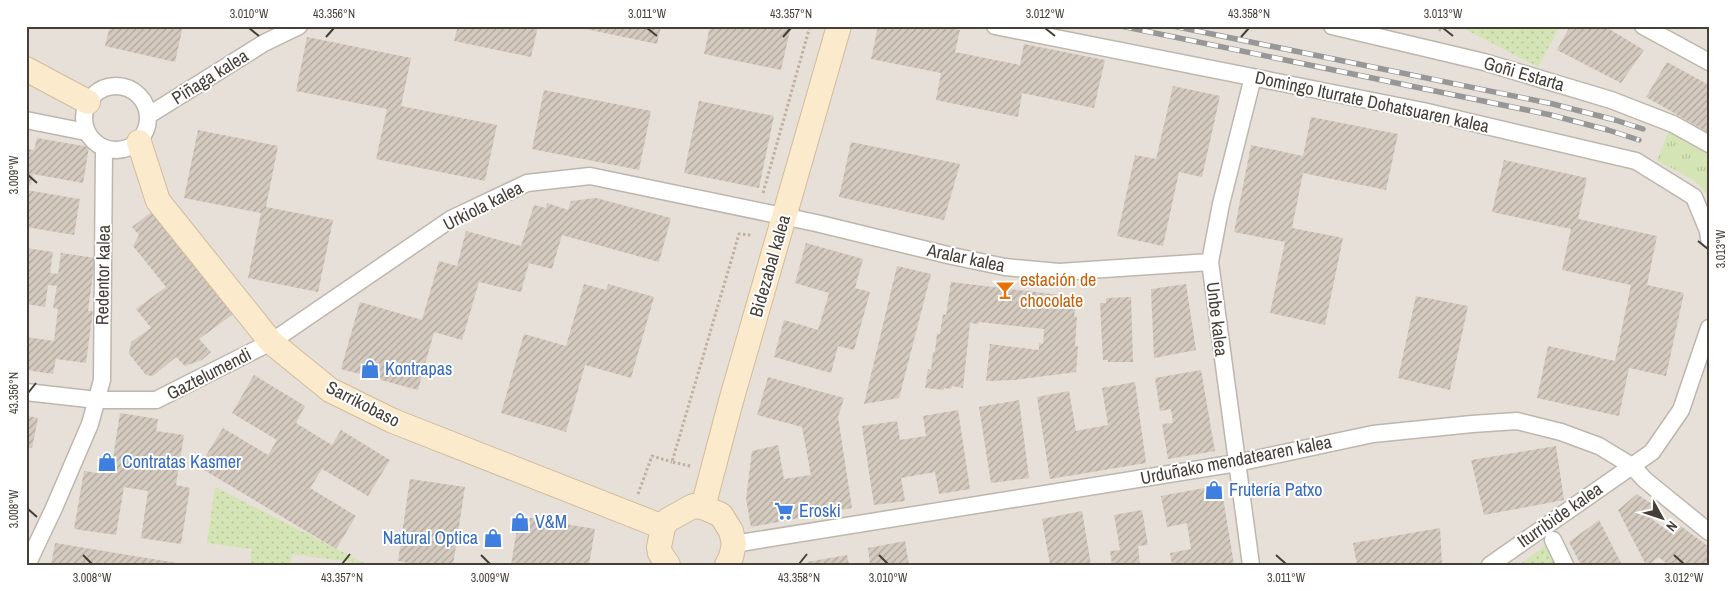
<svg xmlns="http://www.w3.org/2000/svg" width="1735" height="591" viewBox="0 0 1735 591" font-family="'Archivo Narrow',sans-serif">
  <style>
    .residential { fill: #e7e0d8 }
    .grass { fill: url(#grass-tufts) }
    .park { fill: url(#park-dots) }
    .building { fill: url(#building-hatch) }
    .lines { fill: none; stroke-linecap: round; stroke-linejoin: round }
    .street-casing { stroke: #beb6ac; stroke-width: 19 }
    .secondary-casing { stroke: #d0bc9c; stroke-width: 26 }
    .path { stroke: #bfb09e; stroke-width: 3; stroke-dasharray: 2.5 2.5; stroke-linecap: butt }
    .street { stroke: #fff; stroke-width: 16 }
    .secondary { stroke: #fbeacc; stroke-width: 24 }
    .rail-casing { stroke: #979797; stroke-width: 5.5 }
    .rail { stroke: #fff; stroke-width: 4; stroke-dasharray: 11; stroke-linecap: butt }
    .ticks { fill: none; stroke: #463f38; stroke-width: 2 }
    .labels { text-anchor: middle; stroke-width: 4; stroke-linejoin: round; paint-order: stroke }
    .street-label { font-size: 18px; fill: #463f38; stroke: #fff }
    .food-label { font-size: 18px; fill: #c56008; stroke: #fff; text-anchor: start }
    .shop-label { font-size: 18px; fill: #366cbe; stroke: #fff; text-anchor: start }
    .neatline { fill: none; stroke: #463f38; stroke-width: 2 }
    .ticks-label { font-size: 12px; text-anchor: middle; fill: #463f38 }
  </style>
  <defs>
    <pattern id="grass-tufts" width="24" height="20" patternUnits="userSpaceOnUse" patternTransform="scale(1.25)"><rect width="24" height="20" fill="#d4e4b5"/><path d="M3 7l-1-3M5 7V3M7 7l1-3M15 17l-1-3M17 17v-4M19 17l1-3" fill="none" stroke="#b7c59c"/></pattern>
    <pattern id="park-dots" width="8" height="8" patternUnits="userSpaceOnUse" patternTransform="scale(1.25)"><rect width="8" height="8" fill="#d4e4b5"/><path d="M2 2h.1M6 6h.1" fill="none" stroke="#b7c59c" stroke-width="1.8" stroke-linecap="round"/></pattern>
    <pattern id="building-hatch" width="6" height="6" patternUnits="userSpaceOnUse" patternTransform="scale(1.25)"><rect width="6" height="6" fill="#d4cabf"/><path d="M-1 1l2-2M0 6l6-6M5 7l2-2" fill="none" stroke="#aea59c"/></pattern>
  </defs>
  <rect width="100%" height="100%" fill="#f3efe9"/>
  <!-- residential -->
  <path class="residential" d="M26,26H1709V565H26Z"/>
  <!-- grass -->
  <path class="grass" d="M1668,132L1687,140L1709,153V199C1702,180 1674,170 1657,161Z"/>
  <!-- park -->
  <path class="park" d="M1459,26H1560L1538,67Z
    M215,487L366,564L292,554L290,565H250L252,549L207,543Z
    M1553,540L1565,565H1519Z"/>
  <!-- building -->
  <path class="building" d="M110,26H183L175,62L105,46Z
    M458,26H538L531,57L454,41Z
    M582,26H661L657,44L581,28Z
    M710,26H791L781,70L704,54Z
    M878,26H942L960,30L955,52L1020,65L1024,44L1105,60L1094,108L1022,93L1018,117L936,100L941,73L871,59Z
    M1570,26H1604L1644,50L1621,83L1557,50Z
    M307,37L411,58L401,106L497,125L485,181L376,159L387,109L296,91Z
    M1667,62L1709,85V133L1646,97Z
    M1173,86L1220,96L1202,177L1179,172L1163,246L1117,236L1135,155L1156,159Z
    M544,90L651,111L639,170L532,149Z
    M699,101L774,116L759,188L684,173Z
    M1311,117L1398,134L1386,190L1303,173L1292,228L1343,238L1325,325L1270,313L1285,242L1234,232L1251,145L1303,156Z
    M198,130L278,146L266,207L333,220L318,292L248,278L261,213L184,198Z
    M37,138L89,147L83,183L33,174L31,185L26,184V149L34,150Z
    M851,142L960,164L944,220L839,197Z
    M1504,160L1587,178L1578,219L1657,236L1647,285L1684,293L1666,376L1629,368L1619,416L1537,398L1548,346L1615,361L1631,285L1562,270L1571,229L1492,212Z
    M26,190L80,199L74,235L26,227Z
    M596,198L671,218L659,262L562,235L552,269L529,263L521,292L479,282L462,340L434,332L418,390L341,369L360,302L422,320L439,261L457,266L466,231L521,246L534,205L546,208L547,203L568,210L571,201Z
    M153,211L236,312L199,339L211,352L202,360L185,366L176,357L153,376L146,375L129,354L131,342L151,328L136,309L166,287L133,246L139,235L132,227Z
    M806,243L863,259L855,288L870,292L854,350L838,346L831,373L774,357L784,320L818,330L829,293L795,283Z
    M26,248L53,252L50,273L58,274L61,253L95,258L88,311H93L86,363L56,359L53,374L26,370V337L54,341L58,309L53,308L57,286L48,285L45,307L26,304Z
    M897,266L931,274L899,398L864,404Z
    M951,282L1077,297L1074,316L1077,317L1075,346H1078L1076,372L1014,380L986,381L990,344L1039,350V343L1043,344L1044,329L979,322L978,324L970,323L963,388L952,386L951,389L944,388V390L925,388L928,369L931,370L933,352H935L937,334H940L943,314L946,315Z
    M584,284L606,290L608,284L654,297L631,378L585,365L566,432L501,413L524,334L566,346Z
    M1186,284L1196,350L1154,358L1151,289Z
    M1416,296L1468,306L1450,390L1398,378Z
    M1131,297L1133,362H1108V360H1103L1100,303H1106V298Z
    M1201,370L1215,451L1168,459L1162,424L1173,423L1171,409L1160,411L1155,378Z
    M254,375L305,406L296,423L332,445L341,430L390,460L368,496L322,469L310,488L356,516L336,549L199,467L223,428L268,455L277,440L232,413Z
    M768,377L844,398L838,417L852,508L751,527L746,499L752,451L778,445L784,479L811,475L802,427L757,415Z
    M1135,382L1146,463L1050,479L1037,397L1069,391L1076,431L1108,425L1102,388Z
    M1019,400L1029,478L991,483L979,407Z
    M26,408H29L27,416L38,418L32,448H26Z
    M958,410L970,489L939,494L935,472L901,478L905,501L874,505L862,426L897,421L900,440L926,436L923,416Z
    M120,413L158,419L156,431L184,435L176,485L190,488L181,544L141,538L148,491L124,487L116,535L74,529L84,471L98,473L100,456L113,458Z
    M1556,446L1564,500L1484,515L1471,460Z
    M410,479L465,487L453,565H421L398,561Z
    M1221,485L1234,565H1172L1170,553L1191,549L1187,523L1167,527L1161,496Z
    M1637,494L1661,510L1653,520L1671,533L1678,524L1709,547V565H1669L1658,557L1649,565H1646L1618,510Z
    M1142,510L1148,545L1138,546L1140,565H1112L1110,551L1120,550L1114,515Z
    M1082,511L1091,565H1050L1042,519Z
    M519,516L595,529L589,565H511Z
    M1599,520L1622,565H1581L1569,542Z
    M1440,528L1442,565H1357L1353,543Z
    M905,541L909,565H870L868,548Z
    M55,543L183,564V565H51Z
    M847,555L849,565H808L807,562Z"/>
  <g class="lines">
    <!-- street casing -->
    <g class="street-casing">
      <path id="street" d="M995,26L1423,111L1636,161L1694,197L1708,231L1709,239
        M1332,26L1484,62L1611,100L1673,124L1709,144
        M1643,26L1709,62
        M84 118a32 32 0 1 1 64 0a32 32 0 1 1-64 0Z
        M149,115L264,43L299,26
        M26,120L86,132
        M26,392L97,400H156L271,342L451,219L527,183L590,176L816,223L952,256L1005,267L1059,272L1210,262
        M1553,540L1565,565
        M734,544L1237,463L1373,434L1472,424L1517,421L1561,432L1599,446L1632,466L1645,480L1709,532
        M27,565L54,508L90,424L102,380L104,149
        M1251,565L1210,262L1221,204L1253,77
        M1490,565L1652,452L1681,410L1709,328"/>
    </g>
    <!-- secondary casing -->
    <g class="secondary-casing">
      <path id="secondary" d="M26,69L88,102
        M139,142L158,201L271,342L330,390L393,421L663,527
        M703,507L731,401L839,26
        M668,565L660,553L659,547L663,527L668,520L693,506L703,507L721,515L731,531L734,544L731,557L727,565"/>
    </g>
    <!-- path -->
    <path class="path" d="M1435,26L1443,32
      M763,193L810,26
      M690,466L672,462L739,234L751,235
      M638,494L652,456L672,462"/>
    <!-- street -->
    <use href="#street" class="street"/>
    <!-- secondary -->
    <use href="#secondary" class="secondary"/>
    <!-- rail casing -->
    <g class="rail-casing">
      <path id="rail" d="M1121,26L1551,115L1608,130L1639,140
        M1173,26L1553,104L1615,120L1643,129"/>
    </g>
    <!-- rail -->
    <use href="#rail" class="rail"/>
  </g>
  <!-- ticks -->
  <path class="ticks" d="M249,28L259,36M647,28L657,36M1045,28L1055,36M1443,28L1453,36M326,37L334,28M783,37L791,28M1241,37L1249,28M28,175L37,183M1698,241L1708,249M28,393L36,383M28,509L37,517M83,555L92,564M481,555L490,564M879,555L888,564M1276,555L1286,564M1674,555L1684,564M342,564L350,554M799,564L807,554"/>
  <!-- icons -->
  <defs>
    <g id="bar-bare" transform="scale(1.5)"><path d="M-6-5H6L.8 .8V4.5H3.5V6h-7V4.5H-.8V.8Z" fill="#e8710a" stroke="#fff" stroke-width="2.5" paint-order="stroke"/></g>
    <g id="shop-bare" transform="scale(1.5)"><path d="M-5-2.5h2.3a2.7 3.5 0 0 1 5.4 0H5L5.5 6h-11ZM-1.5-2.5h3a1.5 2.3 0 0 0-3 0Z" fill="#3f7fe0" stroke="#fff" stroke-width="2.5" paint-order="stroke"/></g>
    <g id="supermarket-bare" transform="scale(1.5)"><path d="M-6-5.5h2.5l.6 2H6L4.5 2H-2.5L-4.4-4H-6ZM-1.5 3.2a1.3 1.3 0 1 0 .1 0ZM3 3.2a1.3 1.3 0 1 0 .1 0Z" fill="#3f7fe0" stroke="#fff" stroke-width="2.5" paint-order="stroke"/></g>
  </defs>
  <g fill-rule="evenodd">
    <use href="#bar-bare" x="1005" y="290"/>
    <use href="#shop-bare" x="370" y="369"/>
    <use href="#shop-bare" x="107" y="462"/>
    <use href="#shop-bare" x="1214" y="490"/>
    <use href="#supermarket-bare" x="784" y="511"/>
    <use href="#shop-bare" x="520" y="522"/>
    <use href="#shop-bare" x="493" y="538"/>
  </g>
  <g class="labels">
    <!-- street labels -->
    <g class="street-label">
      <text transform="translate(1524 74) rotate(16)" y="6">Goñi Estarta</text>
      <text transform="translate(210 77) rotate(-32)" y="6">Piñaga kalea</text>
      <text transform="translate(1372 102) rotate(12)" y="6">Domingo Iturrate Dohatsuaren kalea</text>
      <text transform="translate(483 206) rotate(-27)" y="6">Urkiola kalea</text>
      <text transform="translate(966 258) rotate(12)" y="6">Aralar kalea</text>
      <text transform="translate(770 266) rotate(-74)" y="6">Bidezabal kalea</text>
      <text transform="translate(103 275) rotate(-89)" y="6">Redentor kalea</text>
      <text transform="translate(1217 319) rotate(83)" y="6">Unbe kalea</text>
      <text transform="translate(209 374) rotate(-27)" y="6">Gaztelumendi</text>
      <text transform="translate(363 404) rotate(27)" y="6">Sarrikobaso</text>
      <text transform="translate(1236 460) rotate(-11)" y="6">Urduñako mendatearen kalea</text>
      <text transform="translate(1560 515) rotate(-35)" y="6">Iturribide kalea</text>
    </g>
    <!-- food labels -->
    <g class="food-label">
      <text x="1020" y="286">estación de<tspan x="1020" dy="21">chocolate</tspan></text>
    </g>
    <!-- shop labels -->
    <g class="shop-label">
      <text x="385" y="375">Kontrapas</text>
      <text x="122" y="468">Contratas Kasmer</text>
      <text x="1229" y="496">Frutería Patxo</text>
      <text x="799" y="517">Eroski</text>
      <text x="535" y="528">V&amp;M</text>
      <text x="478" y="544" text-anchor="end">Natural Optica</text>
    </g>
  </g>
  <!-- border -->
  <rect width="1735" height="591" fill="none" stroke="#ffffff" stroke-width="55"/>
  <!-- north arrow -->
  <g transform="translate(1662 518) rotate(130)" stroke="#ffffff" stroke-width="4" paint-order="stroke">
  <path d="M0-4L9 19L0 12L-9 19Z" fill="#463f38"/>
  <text y="-8" font-size="14" font-weight="bold" text-anchor="middle" fill="#463f38">N</text>
  </g>
  <rect x="28" y="28" width="1680" height="536" class="neatline"/>
  <g class="ticks-label">
    <text x="249" y="18">3.010°W</text>
    <text x="334" y="18">43.356°N</text>
    <text x="647" y="18">3.011°W</text>
    <text x="791" y="18">43.357°N</text>
    <text x="1045" y="18">3.012°W</text>
    <text x="1249" y="18">43.358°N</text>
    <text x="1443" y="18">3.013°W</text>
    <text transform="translate(14 175) rotate(-90)" y="4">3.009°W</text>
    <text transform="translate(1721 249) rotate(-90)" y="4">3.013°W</text>
    <text transform="translate(14 393) rotate(-90)" y="4">43.356°N</text>
    <text transform="translate(14 509) rotate(-90)" y="4">3.008°W</text>
    <text x="92" y="582">3.008°W</text>
    <text x="342" y="582">43.357°N</text>
    <text x="490" y="582">3.009°W</text>
    <text x="799" y="582">43.358°N</text>
    <text x="888" y="582">3.010°W</text>
    <text x="1286" y="582">3.011°W</text>
    <text x="1684" y="582">3.012°W</text>
  </g>
</svg>
